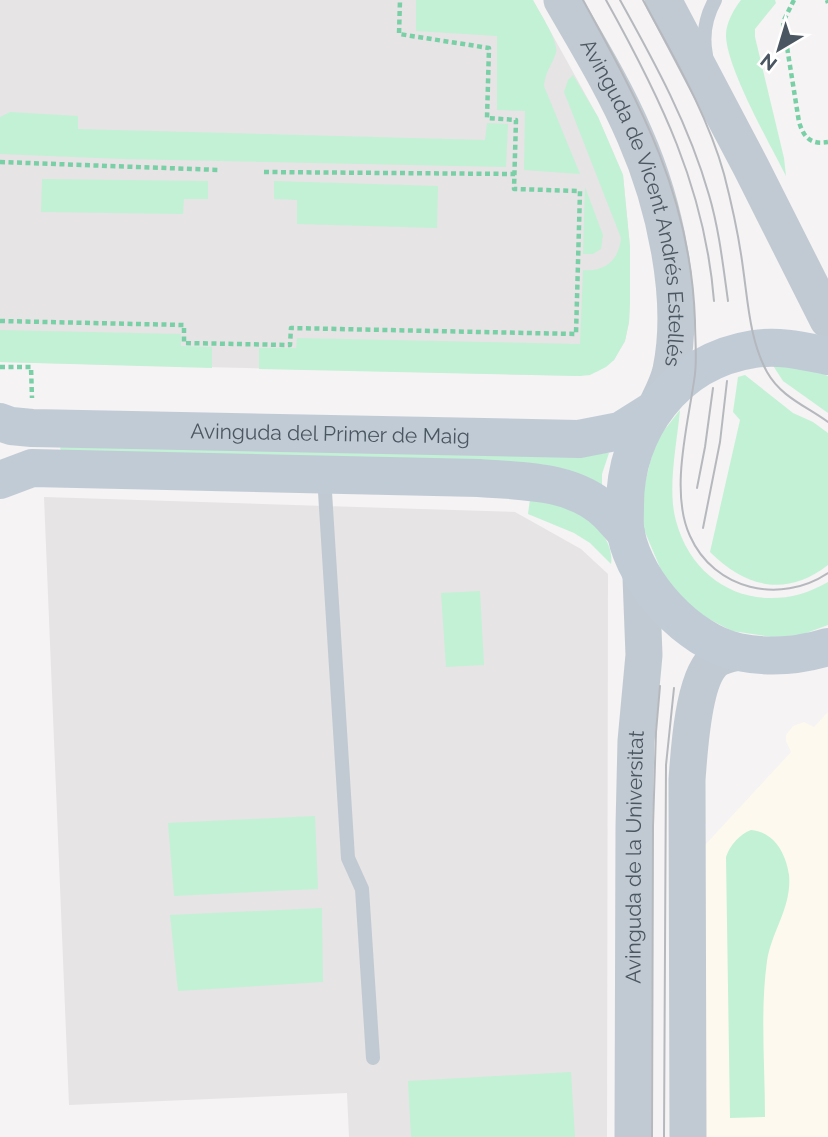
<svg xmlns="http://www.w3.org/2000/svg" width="828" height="1137" viewBox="0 0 828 1137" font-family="Raleway,sans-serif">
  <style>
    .commercial { fill: #fdf9ef }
    .education { fill: #e6e4e5 }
    .green { fill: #c3f1d5 }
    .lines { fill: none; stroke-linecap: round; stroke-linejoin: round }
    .path { stroke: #7ad0a6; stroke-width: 4.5; stroke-dasharray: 5 3.5; stroke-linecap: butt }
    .service { stroke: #c1cad2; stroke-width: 14 }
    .tertiary { stroke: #c1cad2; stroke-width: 37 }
    .secondary { stroke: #c1cbd6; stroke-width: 38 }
    .tram { stroke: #b5b8bd; stroke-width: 2 }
    .labels { text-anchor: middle; stroke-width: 7; stroke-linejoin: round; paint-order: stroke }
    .street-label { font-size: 21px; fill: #4a5661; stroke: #fff }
  </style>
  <rect width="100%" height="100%" fill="#f5f3f3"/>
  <!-- commercial -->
  <path class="commercial" d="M828,712V1137H704L705,845L791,752L786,741V735L793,726L804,722L814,727Z"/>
  <!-- education -->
  <path class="education" d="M0,0H533L598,117L623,175L630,247V302L629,322L625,341L614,360L598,371L580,376L0,362Z
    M44,497L515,512L581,549L608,574L607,1137H349L347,1093L69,1105Z"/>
  <!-- green -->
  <path class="green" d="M416,0H533C539,12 559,41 556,53C552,65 545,72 544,86L580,174L524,170L525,111L497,110V36L416,31Z
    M741,0H775L776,3L755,29V37L784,158L786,176C770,144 726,67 726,35C726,23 734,9 741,0Z
    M573,75L598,117L623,175L630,247V302L629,322L625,341L614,360L606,367L590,375L580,376L259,369V348H296L297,338L580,344L583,270C605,272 619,260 621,238L564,92L568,80Z
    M10,112L78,116V129L485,140L487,123L508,124L506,167L123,159L0,154V117Z
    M42,179L208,181V199H184L183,214L41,212Z
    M274,181L438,186L437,228L297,224V200L274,199Z
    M585,187L603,235L601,249L593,254H583Z
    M0,330L181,334V346L212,347V368L0,362Z
    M772,364L818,372L828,376V413L783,381Z
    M745,375L793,413L813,422L828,433V565C786,598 745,587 710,552L740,420L733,412L738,377Z
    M680,410C677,443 667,489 676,521C695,592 767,618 828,582V625L801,635L772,637L732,631L707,618L680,599L667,584L642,525L640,504L655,442Z
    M62,445L609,453L602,474V485L62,453L60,448Z
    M530,499C542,502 556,503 568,507C589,514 615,540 611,564L590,543L574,533L528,514Z
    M480,591L484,665L446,667L441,593Z
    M315,816L318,889L174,896L168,823Z
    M751,830C774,832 786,853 789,875C792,907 772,930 767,961C760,1012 765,1065 765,1117L730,1118L726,857C730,845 740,834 751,830Z
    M322,908L323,982L178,991L170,915Z
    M571,1072L575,1137H411L408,1081Z"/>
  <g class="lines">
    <!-- path -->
    <path class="path" d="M794,0L783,22L799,122C804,138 811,145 828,142
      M827,0L828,3
      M0,162L220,170
      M264,172L515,174
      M0,321L184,325V343L290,345L291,328L576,334L580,191L514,189L516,120L487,118L489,48L399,34L400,0
      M0,367H31L32,398"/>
    <!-- service -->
    <path class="service" d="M706,55C702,35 705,18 715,0
      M324,476L348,858L362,889L373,1058"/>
    <!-- tertiary -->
    <g class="tertiary">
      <path id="s1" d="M562,0C588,45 615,89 635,136C664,202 686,298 671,370C668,384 661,396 655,409"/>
      <path d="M663,0L751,167L828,320"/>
      <path id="s2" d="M633,1137L634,826L636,741L644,655L641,577"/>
      <path d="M688,1137L687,780C689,752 693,682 713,662C719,656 730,654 738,652"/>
    </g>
    <!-- secondary -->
    <g class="secondary">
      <path d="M828,356C803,351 780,345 754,349C675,361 624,430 625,507C625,516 624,526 626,534C636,584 688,641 738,652C768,658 799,656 828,647"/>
      <path id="s3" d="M0,422L11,426L32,428L579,439L620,431L655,409"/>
      <path d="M0,480L32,468L479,478C522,481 574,480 608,513C614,519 620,527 626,533"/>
    </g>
    <!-- tram -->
    <path class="tram" d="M583,0C641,106 691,197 695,321C695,338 697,357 695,374C689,421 669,491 690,536C714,590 780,605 828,573
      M606,0C660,97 705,188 714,301
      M620,0C655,63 689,125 709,195C719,229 723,265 728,301
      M643,0C673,56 707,113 724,174C732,205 739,237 743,268C748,303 750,341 767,372C781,397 806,406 828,422
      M697,488L705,447L713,388
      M703,528L720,442L727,381
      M652,1137L653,826L656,732L660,686
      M664,1137L666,765L674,688"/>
  </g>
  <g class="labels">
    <!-- street labels -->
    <g class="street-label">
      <text dy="7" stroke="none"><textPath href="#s1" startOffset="219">Avinguda de Vicent Andrés Estellés</textPath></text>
      <text dy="7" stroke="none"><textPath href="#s3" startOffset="331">Avinguda del Primer de Maig</textPath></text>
      <text dy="7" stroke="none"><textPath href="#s2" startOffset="280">Avinguda de la Universitat</textPath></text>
    </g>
  </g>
  <!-- north arrow -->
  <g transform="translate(779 49) rotate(218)" stroke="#ffffff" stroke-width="5" paint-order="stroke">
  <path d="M0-5L12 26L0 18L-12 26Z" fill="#4a5661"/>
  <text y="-10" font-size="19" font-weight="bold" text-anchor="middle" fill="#4a5661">N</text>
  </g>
</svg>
